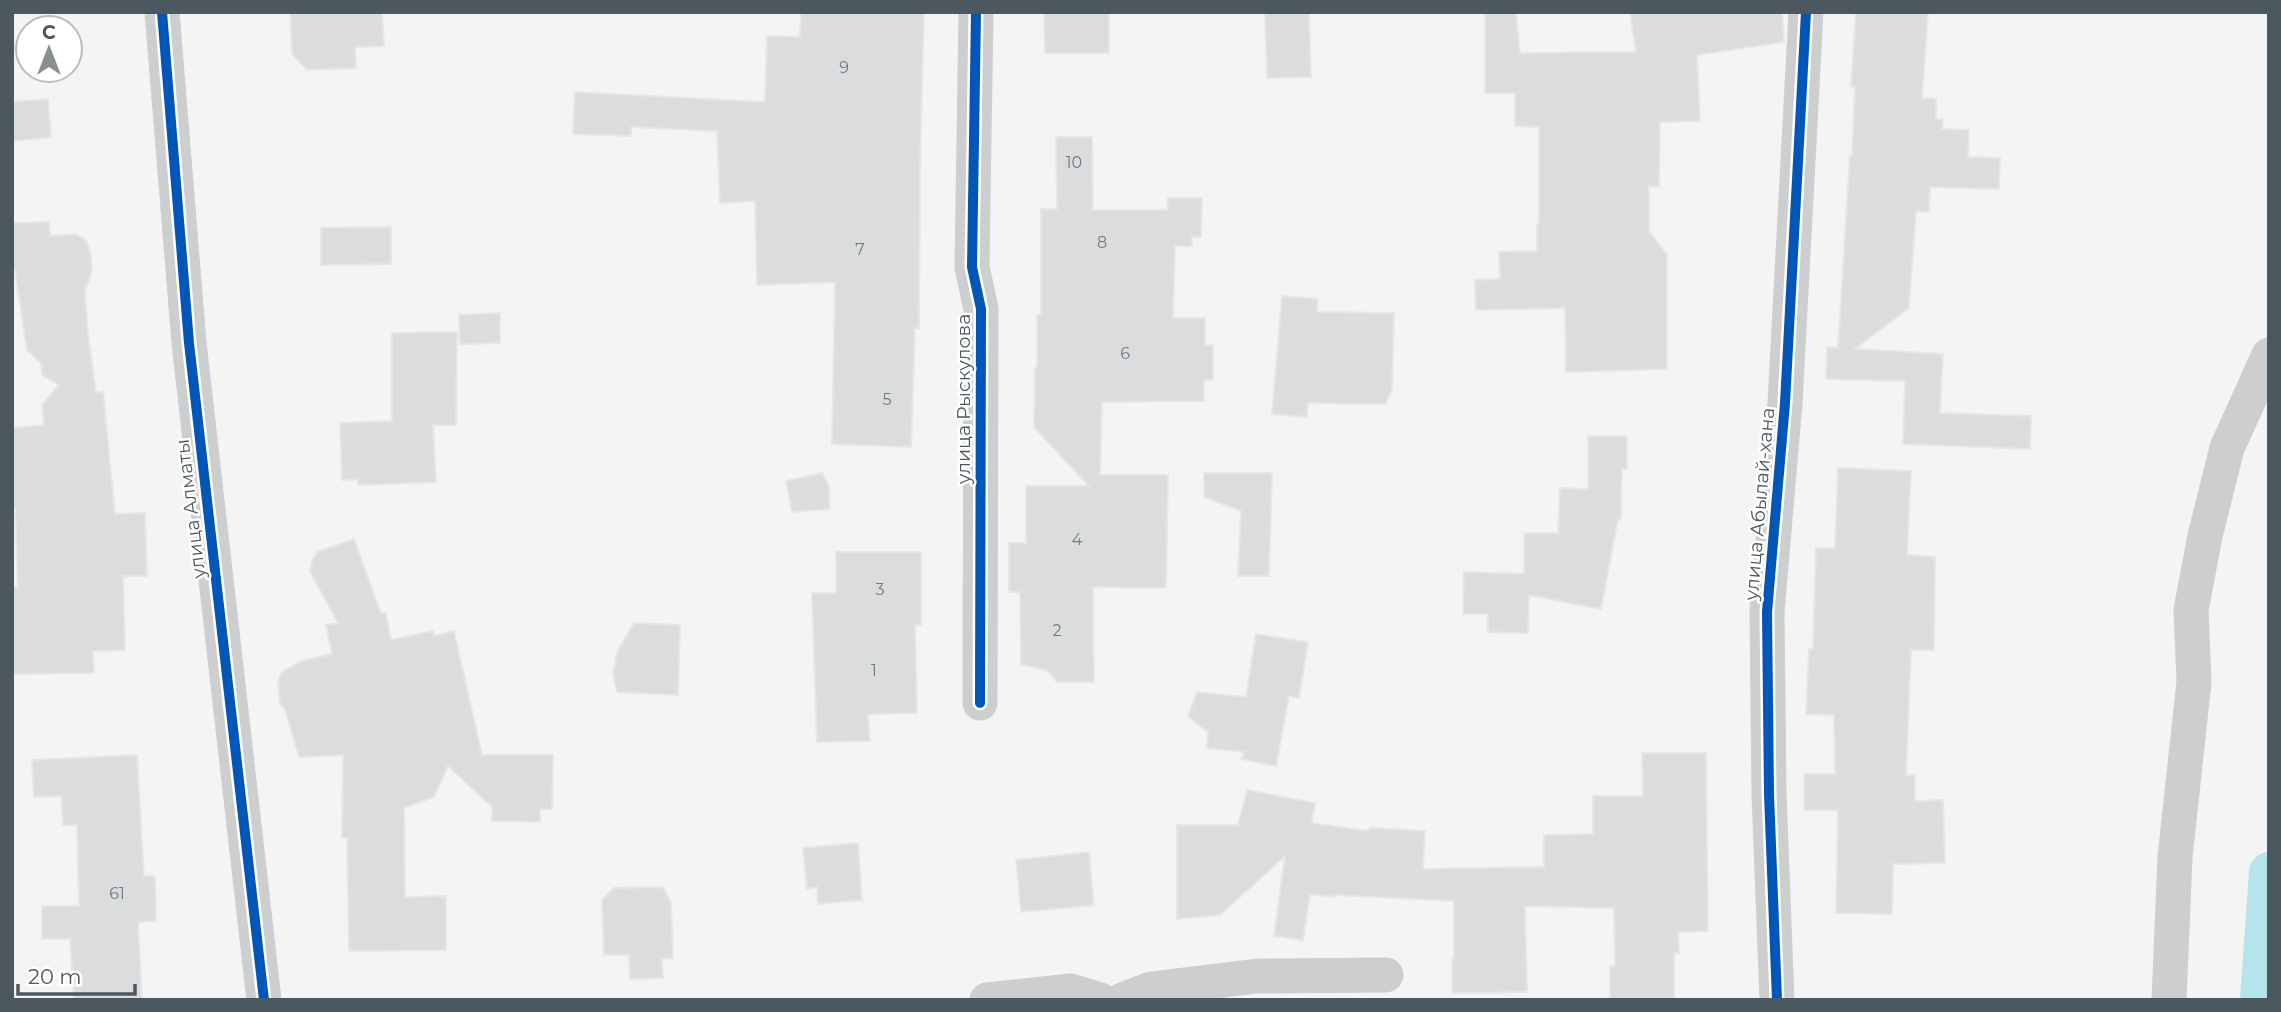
<svg xmlns="http://www.w3.org/2000/svg" width="2281" height="1012" viewBox="0 0 2281 1012" font-family="Montserrat,sans-serif">
  <style>
    .lines { fill: none; stroke-linecap: round; stroke-linejoin: round }
    .canal { stroke: #b3e5ea; stroke-width: 40 }
    .building { fill: #dbdcdd; stroke: #e5e6e6; stroke-width: 2 }
    .minor { stroke: #cccecf; stroke-width: 35 }
    .cycleway-casing { stroke: #fff; stroke-width: 15 }
    .cycleway { stroke: #0057b8; stroke-width: 10 }
    .labels { text-anchor: middle; stroke-width: 5; stroke-linejoin: round; paint-order: stroke }
    .number-label { font-size: 16px; fill: #707a7f }
    .street-label { font-size: 19px; fill: #4c585f; stroke: #fff }
  </style>
  <rect width="100%" height="100%" fill="#f4f4f4"/>
  <g class="lines">
    <!-- canal -->
    <path class="canal" d="M2260,1000L2269,872"/>
  </g>
  <!-- building -->
  <path class="building" d="M290,12H382L384,46L355,47L356,68L307,70L292,54Z
    M801,12H924L920,163L919,328H915L911,447L832,444L835,282L757,285L755,201L720,203L717,131L631,127V136L573,134L575,92L765,102L767,36L800,37Z
    M1044,12H1109V53H1045Z
    M1265,12H1309L1311,77L1267,78Z
    M1485,12H1516L1520,53L1636,52L1630,12H1782L1784,42L1697,55L1700,121L1660,122L1659,187L1649,186V231L1667,255V369L1566,372L1565,308L1476,310L1475,280L1500,279L1499,252L1537,251V224L1539,223V127L1515,126V93H1485Z
    M1856,12H1928L1922,98L1936,99V119H1943L1942,129L1969,130L1968,157L2000,158L1999,189L1930,187L1929,212L1916,211L1909,308L1855,349L1943,354L1940,413L2031,416L2030,449L1903,444L1905,381L1826,379L1827,347L1838,348L1850,155H1852L1855,87L1851,86Z
    M48,99L51,137L12,141V102Z
    M1056,137H1092L1093,210H1167L1168,198H1202L1201,237H1192V246H1175L1173,318H1205V345H1213V380H1204V401L1102,402L1100,475H1168L1166,588L1093,587L1094,682H1057L1048,671L1021,664L1020,592H1009V543H1026V486H1089L1034,427L1035,367H1037V315H1041V209H1057Z
    M49,222L50,236L75,234L86,240L91,255L92,271L85,291L88,334L96,393L103,392L115,514L145,513L147,576H123L125,650L93,651L94,673L12,674V587H18L15,509H12V428L44,425L42,405L59,385L42,375L41,363L27,350L15,270L12,268V223Z
    M391,227V264L321,265V228Z
    M1282,296L1318,299L1317,312L1394,313L1392,390L1385,404L1308,403L1307,417L1272,414Z
    M500,313V343L460,344L459,315Z
    M457,332L456,425H433L436,482L358,485V479L342,480L340,423L392,421V333Z
    M1588,436H1627V469H1622L1621,519H1618L1601,609L1529,595L1528,633L1488,632V614H1463L1464,572L1524,574V533H1558L1560,488L1588,489Z
    M1838,468L1911,471L1907,555L1935,557L1934,650H1911L1906,775H1915V801L1943,800L1945,863L1893,864L1892,914L1836,913L1838,810H1804V774H1835L1834,715L1806,714L1809,649H1813L1816,548H1835Z
    M822,473L829,486L830,509L792,512L786,481Z
    M1204,473H1272L1269,576H1238L1241,511L1204,497Z
    M354,539L381,614L386,613L391,640L433,631L434,636L454,631L482,755H553L552,809H540V822L492,821V807L448,766L434,797L404,808L405,897L446,896V950L349,951L347,838H342L343,755L299,757L285,709L280,703L278,684L281,673L301,661L332,654L326,625L338,623L310,572L312,561L317,552Z
    M836,552H921V625H915L917,713L868,714L870,741L817,742L812,593H836Z
    M634,623L680,625L678,695L617,692L613,674L617,652Z
    M1256,634L1308,642L1299,698L1289,696L1276,766L1242,759L1244,752L1207,748L1208,732L1188,717L1197,692L1246,697Z
    M1642,753H1706L1708,931L1678,932L1679,953H1674V1000H1610V966H1615L1614,908L1525,906L1527,992L1452,993V959H1454V901L1335,895V897L1310,894L1303,940L1274,936L1285,856L1220,915L1177,919V825H1238L1247,790L1315,803L1312,823L1367,831L1371,828L1425,831L1423,869L1544,867V835L1593,834V796H1643Z
    M137,755L144,876H155L156,921L138,922L142,1000H74L70,939H42V906H79L77,825H63L61,796L34,797L32,760Z
    M858,843L862,900L818,904L817,887L807,889L803,848Z
    M1089,852L1094,905L1021,912L1016,860Z
    M663,887L671,903L673,958L662,959L663,978L630,979L629,955H604L602,900L614,888Z"/>
  <g class="lines">
    <!-- minor -->
    <path class="minor" d="M162,12L189,343L264,1000
      M976,12L972,267L981,309L980,703
      M987,1000L1071,991L1100,1000
      M1122,1000L1151,989L1258,976L1386,975
      M1777,1000L1769,794L1767,612L1785,403L1806,12
      M2169,1000L2175,857L2194,682L2191,610L2205,536L2227,448L2269,355"/>
    <!-- cycleway casing -->
    <g class="cycleway-casing">
      <path id="cycleway" d="M162,12L189,343L264,1000
        M976,12L972,267L981,309L980,703
        M1777,1000L1769,794L1767,612L1785,403L1806,12"/>
    </g>
    <!-- cycleway -->
    <use href="#cycleway" class="cycleway"/>
  </g>
  <g class="labels">
    <!-- number labels -->
    <g class="number-label">
      <text x="844" y="73">9</text>
      <text x="1074" y="168">10</text>
      <text x="1102" y="248">8</text>
      <text x="860" y="255">7</text>
      <text x="1125" y="359">6</text>
      <text x="887" y="405">5</text>
      <text x="1077" y="545">4</text>
      <text x="880" y="595">3</text>
      <text x="1057" y="636">2</text>
      <text x="874" y="676">1</text>
      <text x="117" y="899">61</text>
    </g>
    <!-- street labels -->
    <g class="street-label">
      <text transform="translate(963 399) rotate(-90)" y="7">улица Рыскулова</text>
      <text transform="translate(1759 504) rotate(-85)" y="7">улица Абылай-хана</text>
      <text transform="translate(190 509) rotate(-97)" y="7">улица Алматы</text>
    </g>
  </g>
  <!-- border -->
  <rect width="2281" height="1012" fill="none" stroke="#4c585f" stroke-width="28"/>
  <!-- north arrow -->
  <g transform="translate(49 49)"><circle r="33" fill="#ffffff" stroke="#b7bcbf" stroke-width="2"/>
  <path d="M0-5L12 26L0 18L-12 26Z" fill="#878f93"/>
  <text y="-10" font-size="19" font-weight="bold" text-anchor="middle" fill="#4c585f">С</text>
  </g>
  <!-- scale -->
  <path d="M18 984v10h117v-10" fill="none" stroke="#4c585f" stroke-width="3.5"/>
  <text x="28" y="984" font-size="21" fill="#4c585f" stroke="#ffffff" stroke-width="5" paint-order="stroke">20 m</text>
</svg>
